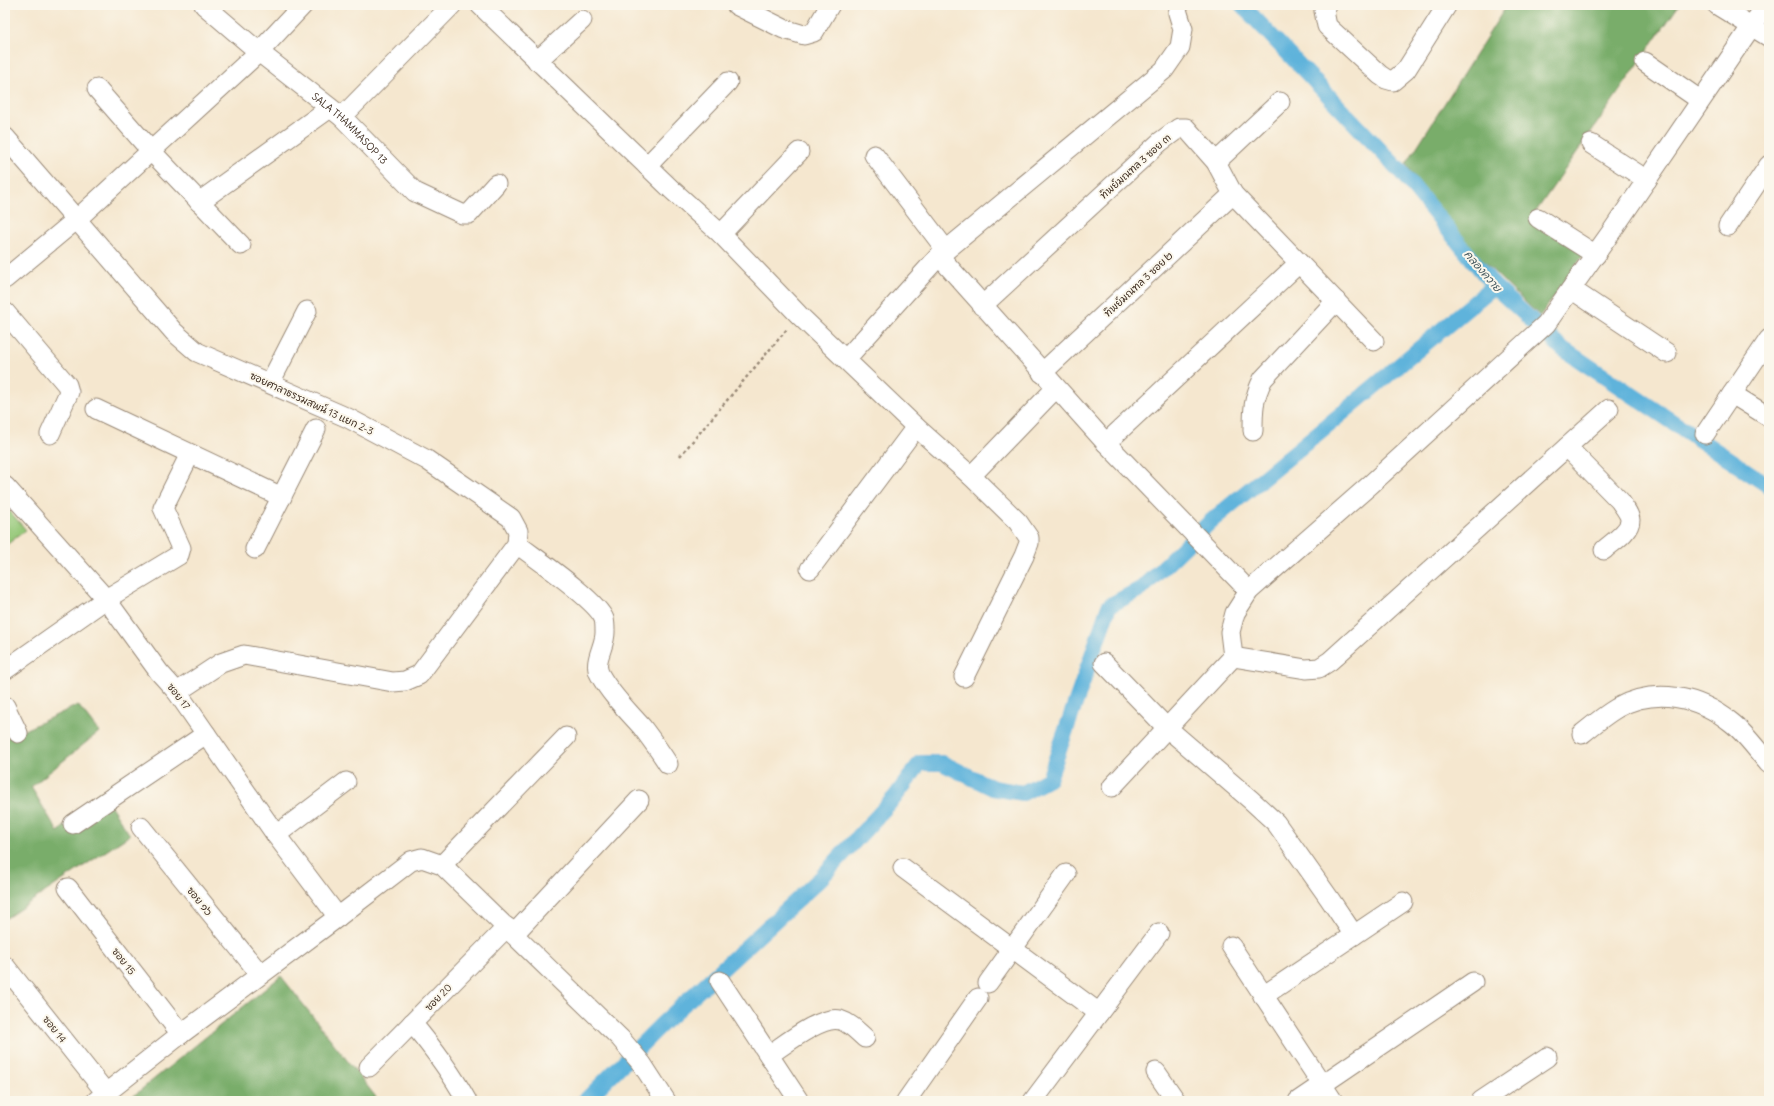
<svg xmlns="http://www.w3.org/2000/svg" width="1774" height="1106" viewBox="0 0 1774 1106" font-family="Delius,'Playpen Sans Thai',sans-serif">
  <style>
    .green { fill: #97c97a; stroke: #697a4c }
    .forest { fill: #79ad6a; stroke: #5a6c44 }
    .lines { fill: none; stroke-linecap: round; stroke-linejoin: round }
    .canal { stroke: #5eb3db; stroke-width: 16 }
    .minor-casing { stroke: #988876; stroke-width: 21 }
    .path { stroke: #988876; stroke-width: 2.5; stroke-dasharray: 3 3; stroke-linecap: butt }
    .minor { stroke: #fff; stroke-width: 19 }
    .labels { text-anchor: middle; stroke-width: 4; stroke-linejoin: round; paint-order: stroke }
    .street-label { font-size: 10px; fill: #3b2a1e; stroke: #fbf7ec }
    .water-label { font-size: 11px; font-style: italic; fill: #475a60; stroke: #fbf7ec }
  </style>
  <rect width="100%" height="100%" fill="#fbf7ec"/>
  <filter id="ink" filterUnits="userSpaceOnUse"><feTurbulence type="fractalNoise" baseFrequency=".025" numOctaves="2"/><feDisplacementMap in="SourceGraphic" scale="8" xChannelSelector="R" yChannelSelector="G"/><feConvolveMatrix kernelMatrix="1 2 1 2 8 2 1 2 1" color-interpolation-filters="sRGB"/></filter>
  <filter id="wash" filterUnits="userSpaceOnUse"><feTurbulence type="fractalNoise" baseFrequency=".012" numOctaves="4" result="noise"/><feDisplacementMap in="SourceGraphic" scale="16" xChannelSelector="R" yChannelSelector="G"/><feGaussianBlur stdDeviation="0.9" result="paint"/><feColorMatrix in="noise" values="0 0 0 0 0 0 0 0 0 0 0 0 0 0 0 0 0 1.4 0 .05"/><feComposite in="paint" operator="in"/></filter>
  <g filter="url(#wash)">
    <rect width="100%" height="100%" fill="#f5e7cf"/>
    <!-- green -->
    <path class="green" d="M5,506L26,530L5,546Z"/>
    <!-- forest -->
    <path class="forest" d="M1507,5H1679L1530,220L1584,254L1540,316C1491,271 1442,220 1406,164Z
      M78,705L99,732L31,787L58,832L101,791L130,835L5,919V739Z
      M281,976L379,1101H127Z"/>
    <g class="lines">
      <!-- canal -->
      <path class="canal" d="M1242,5L1401,172L1494,286L1563,349L1769,486
        M585,1101L661,1025L820,879L895,797L920,763H942L993,788L1023,793L1049,779L1109,606L1142,588L1210,522L1346,410L1494,286"/>
    </g>
  </g>
  <g filter="url(#ink)">
    <g class="lines">
      <!-- minor casing -->
      <g class="minor-casing">
        <g id="minor">
          <path id="s1" d="M204,5L259,52L342,117L415,192L462,214H469L496,184"/>
          <path d="M480,5L671,189L721,234L799,315L916,427L971,476L1018,522L1029,538V543L1024,556L964,677"/>
          <path d="M736,5L784,29L804,35L814,32L830,5"/>
          <path d="M1327,5L1324,11L1327,26L1380,75L1386,79L1393,81L1406,70L1447,5"/>
          <path d="M1717,5L1769,37"/>
          <path d="M537,61L582,20"/>
          <path d="M1645,62L1700,100"/>
          <path d="M97,89L151,151L241,245"/>
          <path d="M342,117L452,5"/>
          <path d="M5,137L174,332L197,352L348,418L427,460L511,518L518,531L517,544L419,675L405,681L393,682L244,655L221,663L177,692"/>
          <path d="M1591,144L1647,180"/>
          <path d="M874,155L946,250"/>
          <path d="M1216,162L1280,102"/>
          <path d="M647,166L728,82"/>
          <path d="M199,202L330,108"/>
          <path d="M1538,218L1596,255"/>
          <path d="M1728,226L1769,165"/>
          <path d="M721,234L799,152"/>
          <path d="M939,256L1106,443L1249,591"/>
          <path d="M5,279L76,220L151,151L259,52L303,5"/>
          <path d="M1571,289L1667,353"/>
          <path d="M982,306L1160,142L1179,128H1186L1216,162L1233,194L1374,341"/>
          <path d="M5,312L67,385L69,392L50,434"/>
          <path d="M846,359L939,256L1164,70L1180,47L1183,29L1178,13"/>
          <path d="M1042,373L1233,194"/>
          <path d="M270,383L307,311"/>
          <path d="M1732,394L1769,417"/>
          <path d="M96,409L282,497"/>
          <path d="M1253,431C1253,410 1253,399 1263,379L1336,301"/>
          <path d="M1705,434L1769,339"/>
          <path d="M1106,443L1299,263"/>
          <path d="M1567,447L1620,501C1623,506 1630,514 1630,520C1630,532 1611,543 1604,550"/>
          <path d="M971,476L1056,388"/>
          <path d="M5,486L106,599L159,672L177,692L276,835L338,917"/>
          <path d="M517,544C535,558 597,600 604,619C605,623 605,628 605,631C606,646 592,661 600,675C611,695 627,710 642,727C651,739 660,751 668,764"/>
          <path d="M255,549L316,429"/>
          <path d="M810,569L916,427"/>
          <path d="M1233,657L1306,669L1319,668L1330,661L1609,409"/>
          <path d="M1104,663L1166,727L1251,800L1276,823L1329,898L1354,935L1263,996"/>
          <path d="M5,670L106,599L179,555L181,548L163,508L190,454"/>
          <path d="M5,706L18,733"/>
          <path d="M1582,734C1593,725 1605,715 1617,708C1655,687 1699,696 1732,723C1746,734 1757,750 1769,764"/>
          <path d="M1112,787L1233,657L1230,632L1235,613L1249,591L1370,485L1546,324L1614,228L1766,5"/>
          <path d="M73,824L206,734"/>
          <path d="M141,827L260,974"/>
          <path d="M276,835L346,782"/>
          <path d="M442,865L566,737"/>
          <path d="M903,868L1099,1013"/>
          <path d="M68,888L181,1034"/>
          <path d="M514,934L639,800"/>
          <path d="M1354,935L1403,902"/>
          <path d="M1231,946L1333,1101"/>
          <path d="M5,966L106,1093"/>
          <path d="M720,981L799,1101"/>
          <path d="M988,983L1066,874"/>
          <path d="M412,1023C433,1048 451,1072 467,1101"/>
          <path d="M769,1055C784,1045 821,1015 840,1020C850,1023 857,1031 865,1038"/>
          <path d="M369,1067L507,927"/>
          <path d="M1156,1072L1176,1101"/>
          <path d="M96,1101L181,1034L338,917L411,861L422,858L442,865L620,1038L642,1064L666,1101"/>
          <path d="M906,1101L978,998"/>
          <path d="M1033,1101L1159,933"/>
          <path d="M1298,1101L1473,982"/>
          <path d="M1481,1101L1547,1057"/>
        </g>
      </g>
      <!-- path -->
      <path class="path" d="M680,456L788,328"/>
      <!-- minor -->
      <use href="#minor" class="minor"/>
    </g>
  </g>
  <g class="labels">
    <!-- street labels -->
    <g class="street-label">
      <text dy="4" stroke="none"><textPath href="#s1" startOffset="191">SALA THAMMASOP 13</textPath></text>
      <text transform="translate(1135 166) rotate(-42)" y="4">ทิพย์มณฑล 3 ซอย ๓</text>
      <text transform="translate(1138 284) rotate(-43)" y="4">ทิพย์มณฑล 3 ซอย ๒</text>
      <text transform="translate(312 403) rotate(25)" y="4">ซอยศาลาธรรมสพน์ 13 แยก 2-3</text>
      <text transform="translate(179 696) rotate(52)" y="4">ซอย 17</text>
      <text transform="translate(200 901) rotate(51)" y="4">ซอย ๑๖</text>
      <text transform="translate(124 961) rotate(52)" y="4">ซอย 15</text>
      <text transform="translate(438 997) rotate(-45)" y="4">ซอย 20</text>
      <text transform="translate(55 1029) rotate(52)" y="4">ซอย 14</text>
    </g>
    <!-- water labels -->
    <g class="water-label">
      <text transform="translate(1483 271) rotate(49)" y="4">คลองควาย</text>
    </g>
  </g>
  <!-- margin -->
  <rect width="1774" height="1106" fill="none" stroke="#fbf7ec" stroke-width="20"/>
</svg>
